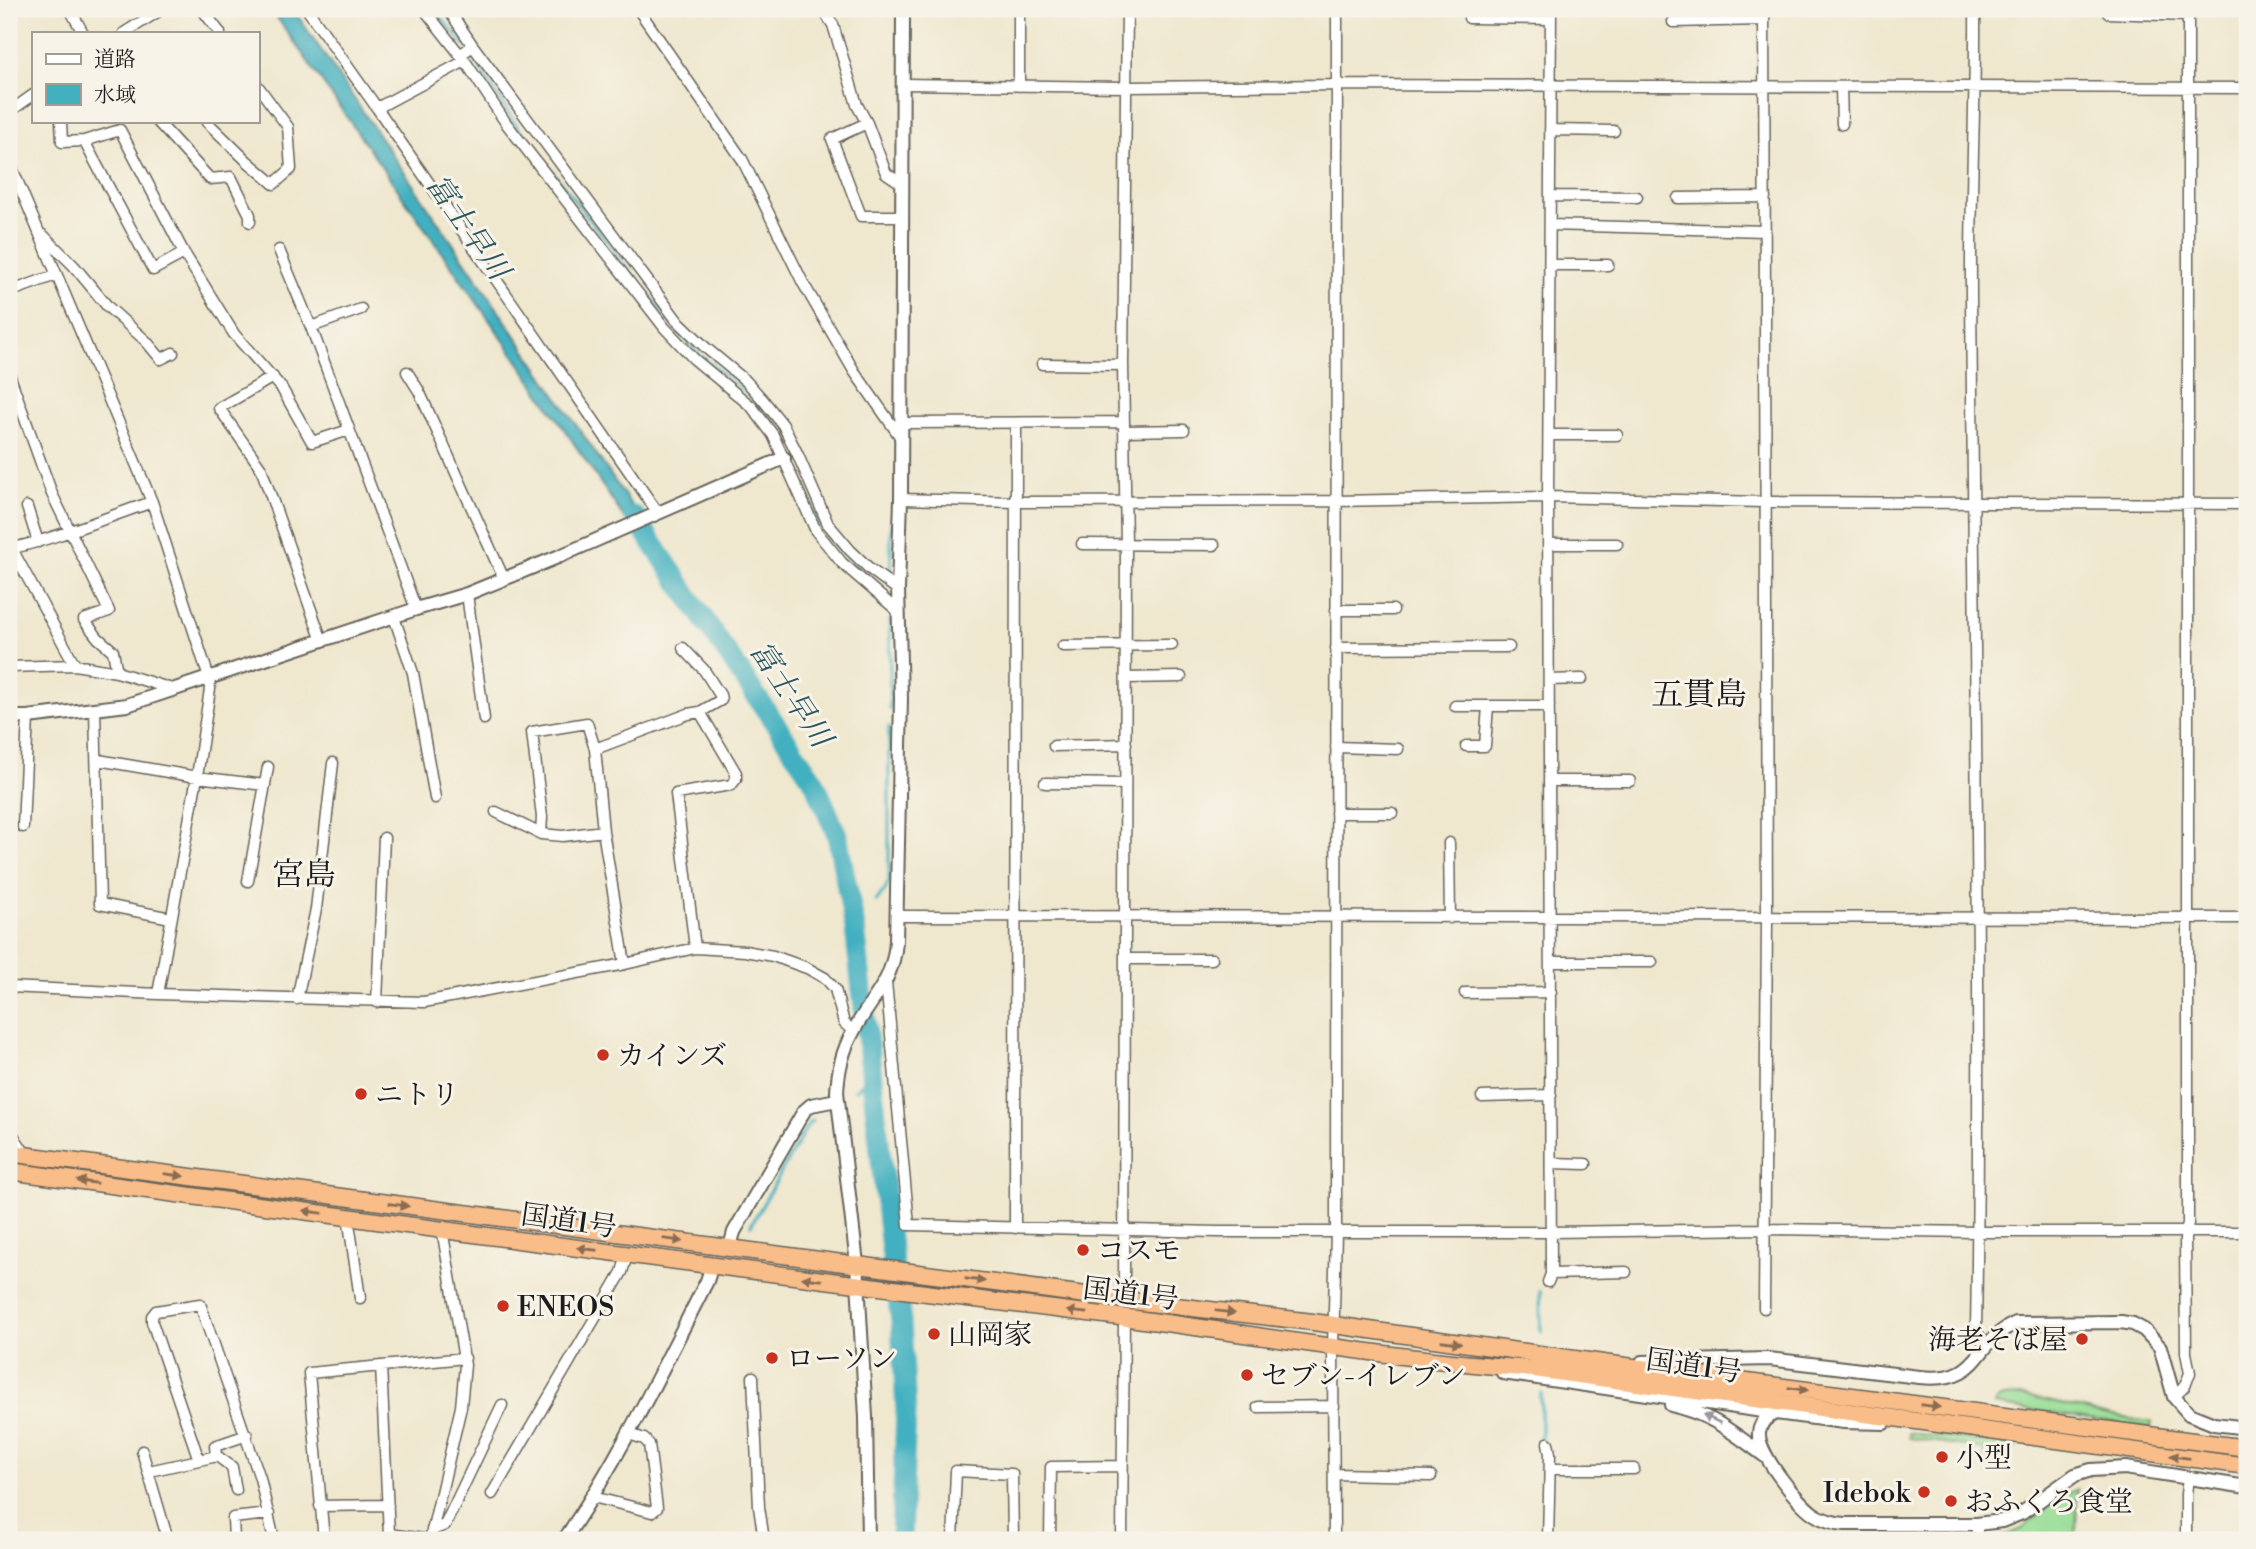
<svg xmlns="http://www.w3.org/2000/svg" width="2256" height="1549" viewBox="0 0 2256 1549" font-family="'Libre Bodoni','Noto Serif JP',serif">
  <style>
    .green { fill: #99de97; stroke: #5a7d5a; stroke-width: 2 }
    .water { fill: #43b0c0; stroke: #30666e; stroke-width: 2 }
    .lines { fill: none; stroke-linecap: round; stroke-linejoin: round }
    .stream { stroke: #43b0c0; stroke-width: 3.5 }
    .river { stroke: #43b0c0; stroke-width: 21 }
    .minor-casing { stroke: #66635a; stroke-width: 13 }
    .tertiary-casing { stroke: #66635a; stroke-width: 16 }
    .trunk-casing { stroke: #66635a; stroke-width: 19 }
    .minor { stroke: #fff; stroke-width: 10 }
    .tertiary { stroke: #fff; stroke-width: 12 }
    .trunk { stroke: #f8bd88; stroke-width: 16 }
    .oneway { fill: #8a6c52 }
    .oneway2 { fill: #999 }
    .poi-dot { fill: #c8321e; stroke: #f7f3e8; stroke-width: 2.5 }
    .labels { text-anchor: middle; stroke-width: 6; stroke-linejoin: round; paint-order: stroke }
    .poi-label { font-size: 28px; fill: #1c1c1c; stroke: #f7f3e8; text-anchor: start }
    .street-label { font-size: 28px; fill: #1c1c1c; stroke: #f7f3e8 }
    .water-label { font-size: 30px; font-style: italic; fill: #2c575e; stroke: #f7f3e8 }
    .quarter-label { font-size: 32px; fill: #1c1c1c; stroke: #f7f3e8 }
  </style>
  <rect width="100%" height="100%" fill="#f7f3e8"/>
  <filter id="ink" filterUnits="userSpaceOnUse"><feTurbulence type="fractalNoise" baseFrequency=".0143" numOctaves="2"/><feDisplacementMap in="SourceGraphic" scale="14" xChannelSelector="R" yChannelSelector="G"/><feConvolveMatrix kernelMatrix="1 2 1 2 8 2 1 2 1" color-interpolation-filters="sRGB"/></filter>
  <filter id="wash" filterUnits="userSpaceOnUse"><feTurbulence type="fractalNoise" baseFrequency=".00686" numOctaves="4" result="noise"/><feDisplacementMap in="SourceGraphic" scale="28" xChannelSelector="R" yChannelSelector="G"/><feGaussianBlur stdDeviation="1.57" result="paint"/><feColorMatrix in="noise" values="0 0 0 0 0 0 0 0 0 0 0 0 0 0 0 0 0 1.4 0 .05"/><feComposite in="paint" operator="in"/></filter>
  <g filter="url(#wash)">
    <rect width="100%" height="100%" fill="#efe7ce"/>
    <!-- green -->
    <path class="green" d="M2022,1396C2066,1403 2108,1418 2152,1422L2151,1428L1994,1405C1998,1394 2012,1397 2022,1396Z
      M1909,1433L2004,1444L2015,1448L2001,1456L1984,1459V1449L1909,1438Z
      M2077,1489L2076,1540H1996L2022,1529L2060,1497Z"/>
    <!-- water -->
    <path class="water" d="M271,9H293L653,537L641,543L525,371Z"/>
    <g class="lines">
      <!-- stream -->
      <path class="stream" d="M434,9L465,46
        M472,56L519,129L667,318L695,350L756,401L775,427L787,447
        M794,463L813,512L831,541L874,584
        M891,578V520
        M890,709V620
        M876,901L885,890L889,881V727
        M855,1090L872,1077
        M751,1225L809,1123L813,1121
        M1540,1291L1541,1332
        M1541,1393V1439"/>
      <!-- river -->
      <path class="river" d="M634,516L814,781L837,835L855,928L890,1240L901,1321L906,1412L901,1540"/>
    </g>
  </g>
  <g filter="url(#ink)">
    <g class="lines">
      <!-- minor casing -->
      <g class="minor-casing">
        <path id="minor" d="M70,9L83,33
          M202,9L220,33
          M307,9L377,108L465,61
          M424,9L465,61L506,123L664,327L694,359L752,407L773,435L816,531L842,563L899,612
          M448,9L473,46L461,54
          M638,9L742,159L803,283L854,371L901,438
          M823,9L833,25L857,105L867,123L886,173L902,184
          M1764,9L1767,919L1764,1308
          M1975,9C1976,104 1970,199 1971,294C1974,639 1982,985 1976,1330L1986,1348
          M2108,9V13L2189,16
          M1469,18L1551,19
          M1673,22L1764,20
          M124,33L162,9
          M473,46L676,319L706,348L746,381L764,401L783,425L797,453L828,524L850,550L870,569L898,590
          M903,84L1127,87L1337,85L2247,88
          M1019,86V9
          M1841,87L1842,124
          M9,96L10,111
          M377,108L658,513
          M9,112L33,95
          M61,121L62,142L84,141L120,130L184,253
          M157,121L210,179L231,177L250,215V222
          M206,121L247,161L274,184L291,169L288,127L257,85
          M867,123L832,139L861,216H901
          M1550,130L1614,131
          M84,141L153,270L184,253L234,334L281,387L312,442L349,430
          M9,161L152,502L209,678L210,689L197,777L158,994
          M1550,196L1637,197
          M1678,198L1765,197
          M1550,225L1765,231
          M43,235L74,266L108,307L146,341L161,359L173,353
          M279,250L311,327L416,609
          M1550,265H1608
          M9,292L56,275
          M311,327L361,309
          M1042,364L1123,365
          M407,372L419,391L504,579
          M9,374L52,494L109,611L84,620L98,638L113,651L117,672
          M273,377L219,408L261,468L322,641
          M900,423L1124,422
          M1125,431L1184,430
          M1549,435H1617
          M901,499L1016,502L1335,501L1548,497L1764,502L2247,504
          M27,507L38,542
          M1082,544L1214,545
          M1548,544H1617
          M9,549C58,538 104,518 152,502
          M12,549L75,665
          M467,594L484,719
          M1336,610H1393
          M394,617L413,673L435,798
          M1063,646L1172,645
          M1336,648L1509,647
          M9,667L75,665L117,672L175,690
          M1126,678L1181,677
          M1549,680L1582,679
          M1455,706H1549
          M95,710L100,904L171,918
          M1054,746L1126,744
          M1466,746H1485L1488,706
          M1336,747L1398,749
          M595,749L688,714L700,712L721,700L720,695L704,670L683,648
          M98,760L197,777L265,785
          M1550,781H1630
          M1045,783L1125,784
          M496,812L541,834L563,836L603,831
          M1336,813H1392
          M23,827L28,717
          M541,834L542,817L532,732L587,723L595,749L603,831L625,964
          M1449,843L1450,918
          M248,881L268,767
          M897,916L2247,918
          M695,948L676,794L731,785L736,779V773L700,712
          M1125,959H1212
          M1551,962H1652
          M886,982L909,1225L1218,1232H1551L1766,1229L1977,1232H2247
          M9,987L158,994L424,1002L625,964L695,948L745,951L773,956L807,968L825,978L835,989L844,1023L853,1031
          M1465,993L1551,992
          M297,999L316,909L333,763
          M377,1002L384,838
          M1482,1097L1551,1095
          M9,1129L26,1155
          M1551,1163L1586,1164
          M348,1216L360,1298
          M1015,1228L1016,423
          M1551,1274L1626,1272
          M1548,1282L1551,1274L1548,497L1551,9
          M1124,1300L1126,544L1123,365L1127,9
          M381,1366L389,1534L430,1540
          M753,1377L759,1507L764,1540
          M2174,1397L2185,1386L2190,1373L2186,1353L2185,1239L2188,1223V9
          M1258,1407L1334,1406
          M1548,1443L1550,1454L1548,1540
          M142,1451L168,1540
          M216,1456L215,1446L247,1435
          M199,1460L217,1456L232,1467L236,1490
          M1550,1469H1634
          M149,1471L199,1460L152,1322V1316L156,1311L200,1304L260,1478L274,1540
          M1335,1474L1431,1476
          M492,1494L622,1272L627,1255
          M593,1497L652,1512L657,1508L649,1444L644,1439L629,1434
          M320,1506L388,1505
          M1977,1524V1540
          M432,1530L445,1525L502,1405
          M234,1540L233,1518L269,1514
          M324,1540L309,1373L465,1358
          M430,1540L461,1407L465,1365L442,1229
          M953,1540L956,1471L1012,1474L1013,1540
          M1050,1540L1051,1467L1122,1466
          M1122,1540L1124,1318
          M1334,1540L1333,1348L1336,1232L1337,9
          M2186,1540V1494L2188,1478"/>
      </g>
      <!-- tertiary casing -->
      <g class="tertiary-casing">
        <path id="tertiary" d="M9,717H28L127,705L416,609L467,594L560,556L784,458
          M730,1247L734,1232L804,1111L811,1105L837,1100
          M1642,1362L1769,1359L1919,1377C1984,1384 1972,1342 2016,1323L2121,1322L2133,1324L2144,1330L2160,1347L2174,1397L2189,1414L2214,1424L2247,1428
          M1503,1373L1776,1413L1844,1422L1884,1423
          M1671,1405C1715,1416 1730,1431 1765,1456
          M1776,1413C1767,1417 1760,1422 1759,1433C1757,1453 1798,1503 1814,1514C1823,1520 1833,1523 1845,1524H1977L2002,1521L2022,1513L2075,1475L2091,1470L2125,1468L2247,1487
          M564,1540C620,1458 662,1369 707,1281L712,1265
          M868,1540L866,1417L857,1264L837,1092C838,1071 842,1052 852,1034C870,998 893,985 896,941L901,698L898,590L901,499L903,9"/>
      </g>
      <!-- trunk casing -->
      <g class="trunk-casing">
        <path id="trunk" d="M9,1153L1124,1300L1313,1322L1603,1363L2247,1448
          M9,1171C379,1222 749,1272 1120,1317C1258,1334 1395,1360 1534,1369L2247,1466"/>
      </g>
      <!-- minor -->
      <use href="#minor" class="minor"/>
      <!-- tertiary -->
      <use href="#tertiary" class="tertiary"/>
      <!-- trunk -->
      <use href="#trunk" class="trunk"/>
    </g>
    <!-- one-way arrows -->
    <defs><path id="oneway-solid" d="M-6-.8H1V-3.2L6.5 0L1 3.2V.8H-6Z" transform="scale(1.75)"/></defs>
    <g class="oneway">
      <use href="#oneway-solid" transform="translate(174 1175) rotate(8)"/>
      <use href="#oneway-solid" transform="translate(87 1182) rotate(-172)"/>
      <use href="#oneway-solid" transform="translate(399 1205) rotate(7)"/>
      <use href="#oneway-solid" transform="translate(313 1212) rotate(-172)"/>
      <use href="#oneway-solid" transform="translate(673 1240) rotate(7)"/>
      <use href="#oneway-solid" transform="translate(587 1249) rotate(-172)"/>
      <use href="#oneway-solid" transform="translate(812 1279) rotate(-172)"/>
      <use href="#oneway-solid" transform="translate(975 1280) rotate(8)"/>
      <use href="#oneway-solid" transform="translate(1077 1312) rotate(-174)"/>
      <use href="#oneway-solid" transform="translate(1225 1312) rotate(7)"/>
      <use href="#oneway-solid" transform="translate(1451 1342) rotate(8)"/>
      <use href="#oneway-solid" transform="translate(1798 1389) rotate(8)"/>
      <use href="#oneway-solid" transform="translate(1930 1406) rotate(7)"/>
      <use href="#oneway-solid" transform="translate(2180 1457) rotate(-173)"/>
    </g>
    <use class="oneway2" href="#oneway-solid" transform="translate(1712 1419) rotate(-154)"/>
  </g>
  <!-- markers -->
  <g class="poi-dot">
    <circle cx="603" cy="1055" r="7"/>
    <circle cx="361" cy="1094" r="7"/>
    <circle cx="1083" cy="1250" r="7"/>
    <circle cx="503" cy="1306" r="7"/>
    <circle cx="934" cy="1334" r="7"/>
    <circle cx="2082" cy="1339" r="7"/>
    <circle cx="772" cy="1358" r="7"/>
    <circle cx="1247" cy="1375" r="7"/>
    <circle cx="1942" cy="1457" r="7"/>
    <circle cx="1924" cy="1492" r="7"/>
    <circle cx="1951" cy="1501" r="7"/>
  </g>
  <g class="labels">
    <!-- poi labels -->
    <g class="poi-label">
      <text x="617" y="1065">カインズ</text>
      <text x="375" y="1104">ニトリ</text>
      <text x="1097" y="1260">コスモ</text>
      <text x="517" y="1316">ENEOS</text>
      <text x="948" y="1344">山岡家</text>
      <text x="2068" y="1349" text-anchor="end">海老そば屋</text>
      <text x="786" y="1368">ローソン</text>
      <text x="1261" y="1385">セブン-イレブン</text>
      <text x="1956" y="1467">小型</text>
      <text x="1910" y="1502" text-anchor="end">Idebok</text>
      <text x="1965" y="1511">おふくろ食堂</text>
    </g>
    <!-- street labels -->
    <g class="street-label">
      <text transform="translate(569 1220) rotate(8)" y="10">国道1号</text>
      <text transform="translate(1131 1293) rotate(7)" y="10">国道1号</text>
      <text transform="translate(1694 1365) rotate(8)" y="10">国道1号</text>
    </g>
    <!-- water labels -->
    <g class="water-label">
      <text transform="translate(468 227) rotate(55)" y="10">富士早川</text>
      <text transform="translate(791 694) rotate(56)" y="10">富士早川</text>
    </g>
    <!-- quarter labels -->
    <g class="quarter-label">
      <text x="1699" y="705">五貫島</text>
      <text x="304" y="885">宮島</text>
    </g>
  </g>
  <!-- margin -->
  <rect width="2256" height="1549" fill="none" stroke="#f7f3e8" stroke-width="35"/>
  <!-- legend -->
  <rect x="32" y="32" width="228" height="91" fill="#f7f3e8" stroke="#9f9d96" stroke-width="2"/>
  <rect x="46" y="54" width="35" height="10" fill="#ffffff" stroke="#9f9d96" stroke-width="2"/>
  <text x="94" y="66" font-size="21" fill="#1c1c1c">道路</text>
  <rect x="46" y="84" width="35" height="21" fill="#43b0c0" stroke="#9f9d96" stroke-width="2"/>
  <text x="94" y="102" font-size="21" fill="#1c1c1c">水域</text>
</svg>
